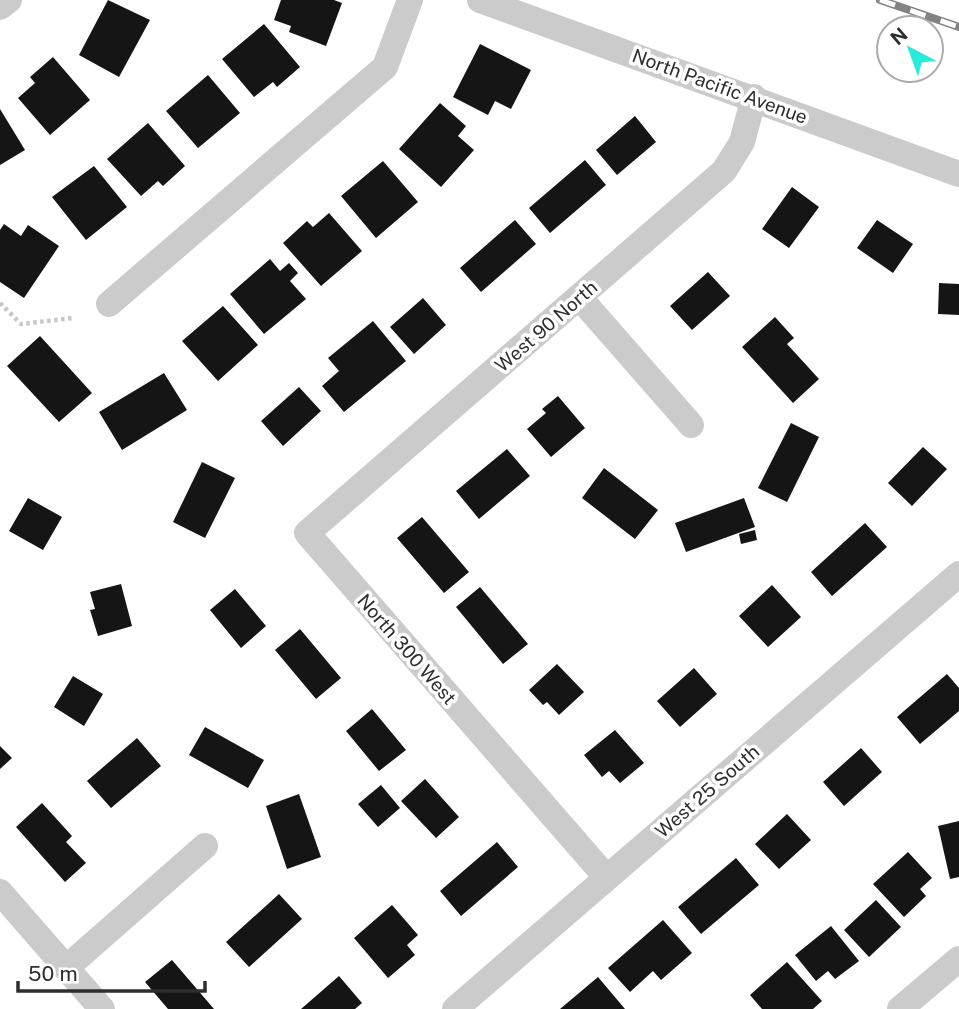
<svg xmlns="http://www.w3.org/2000/svg" width="959" height="1009" viewBox="0 0 959 1009" font-family="'Public Sans',sans-serif">
  <style>
    .building { fill: #151515 }
    .lines { fill: none; stroke-linecap: round; stroke-linejoin: round }
    .path { stroke: #c8c8c8; stroke-width: 4.5; stroke-dasharray: 3.5 3.5; stroke-linecap: butt }
    .minor { stroke: #cbcbcb; stroke-width: 26 }
    .rail-casing { stroke: #838383; stroke-width: 8 }
    .rail { stroke: #fff; stroke-width: 5; stroke-dasharray: 16; stroke-linecap: butt }
    .labels { text-anchor: middle; stroke-width: 7; stroke-linejoin: round; paint-order: stroke }
    .street-label { font-size: 19px; fill: #2e2e2e; stroke: #fff }
  </style>
  <rect width="100%" height="100%" fill="#fff"/>
  <!-- building -->
  <path class="building" d="M108,0L150,20L119,77L79,55Z
    M281,0H334L342,3L326,46L289,32L291,26L274,20Z
    M264,24L300,67L277,87L273,82L254,97L222,59Z
    M480,44L531,70L511,109L495,101L488,115L453,97Z
    M53,57L90,100L50,135L18,98L35,83L30,77Z
    M208,75L240,113L198,148L166,111Z
    M440,103L466,126L458,136L474,150L441,187L399,149Z
    M0,109L25,150L0,165Z
    M635,116L656,142L617,175L596,150Z
    M148,123L185,166L163,186L158,181L141,196L107,159Z
    M585,160L606,185L550,233L529,208Z
    M383,161L418,202L376,238L341,196Z
    M94,166L127,207L86,240L52,197Z
    M792,187L819,207L789,248L762,229Z
    M329,213L362,251L321,286L283,243L307,221L313,227Z
    M515,220L536,244L481,292L460,268Z
    M877,220L913,244L893,273L857,248Z
    M4,224L21,236L28,225L59,246L24,298L0,282V230Z
    M270,259L280,271L289,263L298,273L290,281L306,299L264,334L230,294Z
    M708,272L730,296L692,330L670,306Z
    M939,283L959,284V315L938,314Z
    M423,298L446,325L414,354L390,327Z
    M223,306L258,345L218,381L182,341Z
    M775,317L794,338L787,344L819,379L793,403L742,347Z
    M373,321L406,361L344,412L322,386L339,371L328,358Z
    M40,336L92,393L59,422L7,366Z
    M164,373L187,410L122,450L99,412Z
    M299,387L321,411L283,446L261,421Z
    M558,396L585,428L551,457L527,429L546,413L542,409Z
    M791,423L819,437L787,502L758,488Z
    M923,447L947,469L912,506L888,483Z
    M507,449L530,476L479,519L456,491Z
    M202,462L235,478L205,538L173,522Z
    M604,468L658,510L635,539L582,498Z
    M28,498L62,517L43,550L9,531Z
    M744,498L755,527L686,552L675,523Z
    M422,517L469,572L444,593L397,538Z
    M865,523L887,547L832,596L811,572Z
    M755,530L757,540L741,544L739,534Z
    M121,584L132,626L98,636L90,610L95,609L90,592Z
    M772,585L801,617L768,647L739,616Z
    M480,587L528,644L503,664L456,607Z
    M235,589L266,626L241,648L210,610Z
    M300,629L341,678L316,699L275,650Z
    M557,664L584,692L559,715L547,702L543,705L529,690Z
    M694,668L717,694L680,727L657,701Z
    M947,674L959,688V711L920,744L897,717Z
    M73,676L103,694L84,726L54,707Z
    M372,709L406,750L379,771L346,731Z
    M205,727L264,760L248,788L189,755Z
    M615,730L644,763L620,783L609,771L602,777L584,755Z
    M137,738L161,766L111,808L87,781Z
    M0,746L12,758L0,769Z
    M861,748L882,772L844,806L823,782Z
    M425,779L459,817L436,838L401,801Z
    M381,785L400,808L378,827L358,804Z
    M299,794L321,857L287,869L266,806Z
    M42,803L72,836L66,842L86,863L65,882L16,827Z
    M787,814L811,840L779,869L755,844Z
    M959,821V877L950,879L938,826Z
    M497,842L518,867L461,916L440,891Z
    M908,852L932,878L920,889L926,896L904,917L873,884Z
    M736,858L759,885L701,934L678,907Z
    M279,894L302,919L249,967L226,942Z
    M876,900L901,927L869,957L844,930Z
    M392,905L418,935L407,945L415,955L388,978L354,938Z
    M663,920L692,953L661,980L653,971L630,992L608,968Z
    M831,926L859,961L835,979L828,971L816,981L795,955Z
    M172,960L214,1009H168L145,982Z
    M787,962L822,1001L813,1009H762L750,995Z
    M339,976L362,1003L355,1009H301Z
    M598,977L625,1009H560Z"/>
  <g class="lines">
    <!-- path -->
    <path class="path" d="M0,303L21,324L73,318"/>
    <!-- minor -->
    <path class="minor" d="M480,0L959,174
      M0,7L9,0
      M579,297L691,425
      M109,304L385,67L410,0
      M607,878L307,533L724,171L742,142L754,97
      M0,892L102,1009
      M66,968L205,846
      M455,1009L959,574
      M900,1009L959,959"/>
    <!-- rail casing -->
    <g class="rail-casing">
      <path id="rail" d="M880,0L959,27"/>
    </g>
    <!-- rail -->
    <use href="#rail" class="rail"/>
  </g>
  <g class="labels">
    <!-- street labels -->
    <g class="street-label">
      <text transform="translate(720 86) rotate(20)" y="7">North Pacific Avenue</text>
      <text transform="translate(546 326) rotate(-41)" y="7">West 90 North</text>
      <text transform="translate(407 649) rotate(49)" y="7">North 300 West</text>
      <text transform="translate(707 791) rotate(-41)" y="7">West 25 South</text>
    </g>
  </g>
  <!-- north arrow -->
  <g transform="translate(910 49) rotate(319)"><circle r="33" fill="#ffffff" stroke="#ababab" stroke-width="2"/>
  <path d="M0-5L12 26L0 18L-12 26Z" fill="#29ebd9"/>
  <text y="-10" font-size="19" font-weight="bold" text-anchor="middle" fill="#2e2e2e">N</text>
  </g>
  <!-- scale -->
  <path d="M18 981v10h187v-10" fill="none" stroke="#2e2e2e" stroke-width="3.5"/>
  <text x="28" y="981" font-size="21" fill="#2e2e2e" stroke="#ffffff" stroke-width="5" paint-order="stroke">50 m</text>
</svg>
